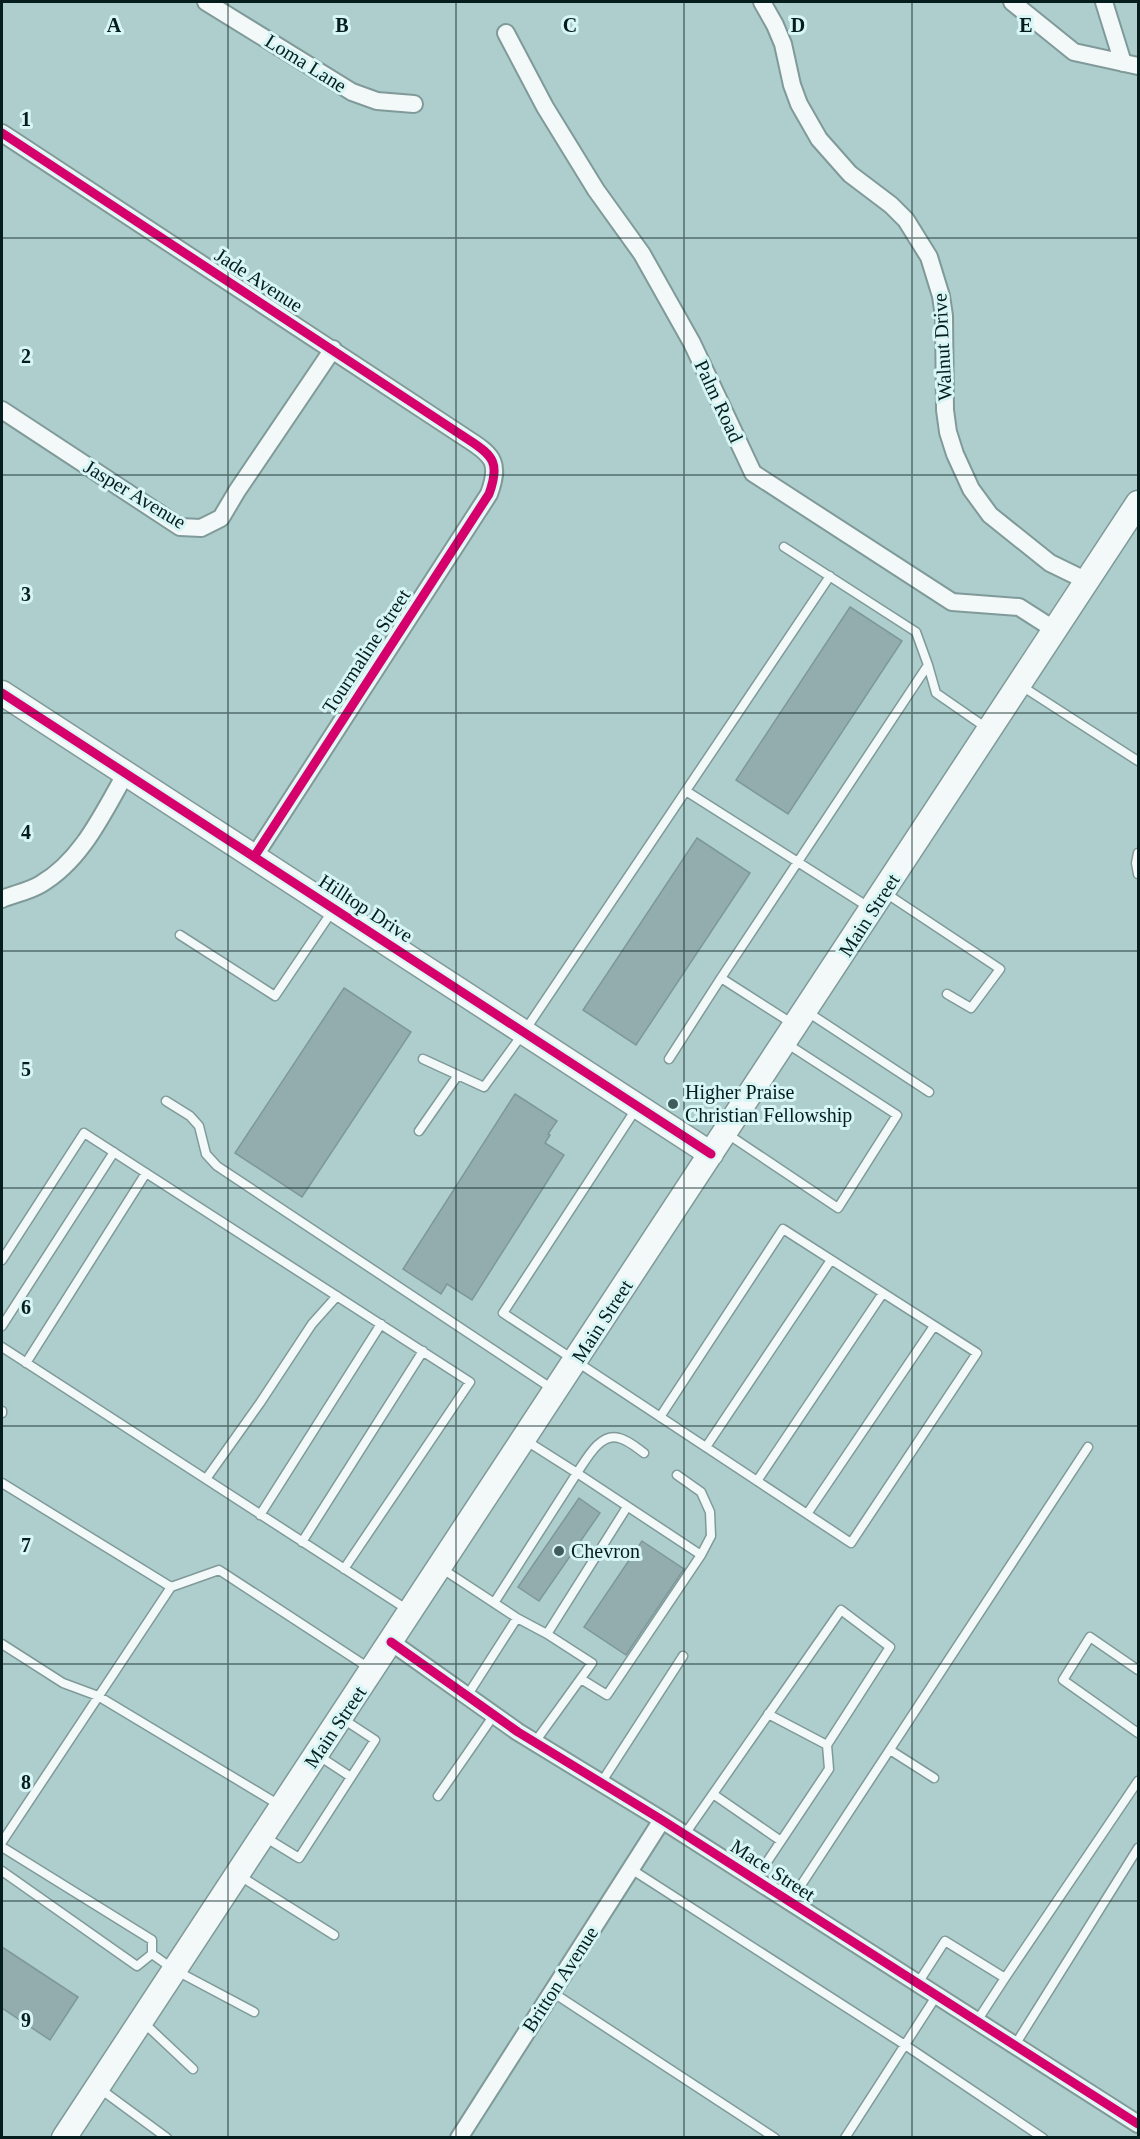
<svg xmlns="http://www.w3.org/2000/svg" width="1140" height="2139" viewBox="0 0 1140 2139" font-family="'Times New Roman',serif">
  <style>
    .building { fill: #93adaf; stroke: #7e989a; stroke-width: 1.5 }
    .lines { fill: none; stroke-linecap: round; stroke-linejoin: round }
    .lane-casing { stroke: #7f9a99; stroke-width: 11 }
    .street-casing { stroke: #7f9a99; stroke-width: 20 }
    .secondary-casing { stroke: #7f9a99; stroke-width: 27 }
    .lane { stroke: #f3f8f8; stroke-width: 8 }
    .street { stroke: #f3f8f8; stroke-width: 16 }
    .secondary { stroke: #f3f8f8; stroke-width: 24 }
    .cycleway-casing { stroke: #d8f6f5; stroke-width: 13 }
    .cycleway { stroke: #d6006c; stroke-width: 9 }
    .grid { fill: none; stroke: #051e1d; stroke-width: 1.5; stroke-opacity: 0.55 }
    .poi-dot { fill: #405c5b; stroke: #d8f6f5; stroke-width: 2 }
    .labels { text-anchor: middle; stroke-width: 6; stroke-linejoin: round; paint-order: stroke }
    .street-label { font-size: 20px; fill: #051e1d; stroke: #d8f6f5 }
    .poi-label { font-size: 20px; fill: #051e1d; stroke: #d8f6f5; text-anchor: start }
    .grid-label { font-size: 20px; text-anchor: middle; font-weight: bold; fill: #051e1d; stroke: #d8f6f5; stroke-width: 6; stroke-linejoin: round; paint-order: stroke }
  </style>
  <rect width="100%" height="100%" fill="#adcecd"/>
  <!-- building -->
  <path class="building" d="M850,607L902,641L788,814L736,780Z
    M697,838L750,873L636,1045L583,1010Z
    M344,988L411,1032L302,1197L235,1153Z
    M515,1094L557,1121L548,1134L550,1135L545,1143L564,1155L472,1300L447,1284L441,1294L403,1269Z
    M579,1498L600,1513L539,1601L518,1587Z
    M642,1541L684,1569L626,1655L584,1627Z
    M2,1947L78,1997L50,2040L2,2008Z"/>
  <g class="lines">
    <!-- lane casing -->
    <g class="lane-casing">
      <path id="lane" d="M784,547L916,632L928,665
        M1020,685L1138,761
        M686,791L870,908
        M1138,853L1136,863L1138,874
        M884,892L1000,969L971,1008L947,994
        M180,935L275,996L333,910
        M721,978L928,665L936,693L988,729
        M806,1011L929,1092
        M423,1059L484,1087L524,1032L830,576
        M669,1059L721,978L793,1024
        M166,1101L190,1116L199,1126L206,1154L217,1166L554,1390
        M636,1109L503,1313L851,1543L977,1353L783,1229L660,1417
        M419,1131L458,1075
        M726,1133L838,1208L897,1115L786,1043
        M2,1260L84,1133L470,1382L344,1569
        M2,1326L114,1152
        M2,1347L408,1610
        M26,1363L146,1173
        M2,1411V1413
        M706,1447L831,1260
        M677,1475L701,1492L710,1512L711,1536L701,1555
        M206,1479L260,1403L312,1324L337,1296
        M757,1481L883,1293
        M2,1483L171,1587L2,1842
        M807,1514L934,1326
        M260,1515L381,1324
        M302,1542L423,1351
        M441,1568L517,1618L467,1696
        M171,1587L219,1570L369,1668
        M494,1603L577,1473L525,1440
        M517,1618L547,1634L627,1507
        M2,1644L63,1683L98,1696L281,1806
        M1138,1670L1090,1637L1063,1680L1138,1733
        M581,1679L607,1695L701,1555L577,1473C586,1460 600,1432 619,1438C628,1440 637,1448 644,1453
        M768,1714L827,1745
        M535,1742L592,1663L547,1634
        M890,1750L934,1778
        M319,1756L351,1777
        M601,1783L683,1656
        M713,1794L781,1841
        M438,1796L494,1715
        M685,1834L841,1610L890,1647L827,1745L829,1769L755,1880
        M263,1836L299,1858L375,1740L343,1719
        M2,1847L152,1940V1954
        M631,1869L905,2045L1043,2138
        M2,1871L137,1966L152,1954
        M240,1876L334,1935
        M790,1902L1088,1447
        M152,1954L173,1969L254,2012
        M1005,1978L1138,1781
        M918,1983L945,1941L1005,1978L977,2021
        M552,1992L775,2138
        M143,2022L193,2069
        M1015,2045L1138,1848
        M99,2088L167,2138
        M845,2138L937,1995"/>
    </g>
    <!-- street casing -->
    <g class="street-casing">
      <path id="street" d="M206,2L352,92L377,101L414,104
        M762,2L775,25L783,44L792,85L799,104L819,139L850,174L891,205L906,220L929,257L941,296L944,316L945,410L948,432L955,454L971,489L990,515L1050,563L1087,581
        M1012,2L1074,52L1138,66
        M1104,2L1123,63
        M506,33L545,107L596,190L642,254L692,343L753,473L952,602L1019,607L1055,630
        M2,133L469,440C494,456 500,464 489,494L254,857
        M2,410L180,527L201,528L221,518L237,491L333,349
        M2,899C14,894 30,891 41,884C82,860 103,813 126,773
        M391,1642L518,1732L662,1820L1138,2124
        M459,2138L662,1820"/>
    </g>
    <!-- secondary casing -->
    <g class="secondary-casing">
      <path id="secondary" d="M2,693L711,1154
        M64,2138L1138,503"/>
    </g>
    <!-- lane -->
    <use href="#lane" class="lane"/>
    <!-- street -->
    <use href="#street" class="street"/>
    <!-- secondary -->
    <use href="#secondary" class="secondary"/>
    <!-- cycleway casing -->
    <g class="cycleway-casing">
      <path id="cycleway" d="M2,133L469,440C494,456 500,464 489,494L254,857
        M2,693L711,1154
        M391,1642L518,1732L662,1820L1138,2124"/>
    </g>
    <!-- cycleway -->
    <use href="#cycleway" class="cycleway"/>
  </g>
  <!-- grid -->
  <path class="grid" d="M228,2V2138M456,2V2138M684,2V2138M912,2V2138M2,238H1138M2,475H1138M2,713H1138M2,951H1138M2,1188H1138M2,1426H1138M2,1664H1138M2,1901H1138"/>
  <!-- markers -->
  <g class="poi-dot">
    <circle cx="673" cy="1104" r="6"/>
    <circle cx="559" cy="1551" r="6"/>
  </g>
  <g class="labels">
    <!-- street labels -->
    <g class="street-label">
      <text transform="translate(306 63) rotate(32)" y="7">Loma Lane</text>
      <text transform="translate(259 280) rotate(33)" y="7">Jade Avenue</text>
      <text transform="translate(942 347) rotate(-93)" y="7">Walnut Drive</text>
      <text transform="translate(719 401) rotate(65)" y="7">Palm Road</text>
      <text transform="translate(135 494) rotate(31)" y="7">Jasper Avenue</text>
      <text transform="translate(366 651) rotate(-57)" y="7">Tourmaline Street</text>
      <text transform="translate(366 908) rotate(33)" y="7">Hilltop Drive</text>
      <text transform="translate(869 915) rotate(-57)" y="7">Main Street</text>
      <text transform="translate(602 1321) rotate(-57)" y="7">Main Street</text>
      <text transform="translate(335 1727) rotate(-56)" y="7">Main Street</text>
      <text transform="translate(773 1870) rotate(33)" y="7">Mace Street</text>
      <text transform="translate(560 1979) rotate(-57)" y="7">Britton Avenue</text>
    </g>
    <!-- poi labels -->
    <g class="poi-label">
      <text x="685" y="1099">Higher Praise<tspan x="685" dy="23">Christian Fellowship</tspan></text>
      <text x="571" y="1558">Chevron</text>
    </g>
  </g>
  <g class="grid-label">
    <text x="114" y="32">A</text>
    <text x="342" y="32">B</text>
    <text x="570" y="32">C</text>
    <text x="798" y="32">D</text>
    <text x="1026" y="32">E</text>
    <text x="26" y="126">1</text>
    <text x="26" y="363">2</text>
    <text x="26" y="601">3</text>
    <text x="26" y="839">4</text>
    <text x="26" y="1076">5</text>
    <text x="26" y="1314">6</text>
    <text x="26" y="1552">7</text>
    <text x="26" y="1789">8</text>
    <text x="26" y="2027">9</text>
  </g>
  <!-- border -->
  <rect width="1140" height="2139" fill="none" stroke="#051e1d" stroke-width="6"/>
</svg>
